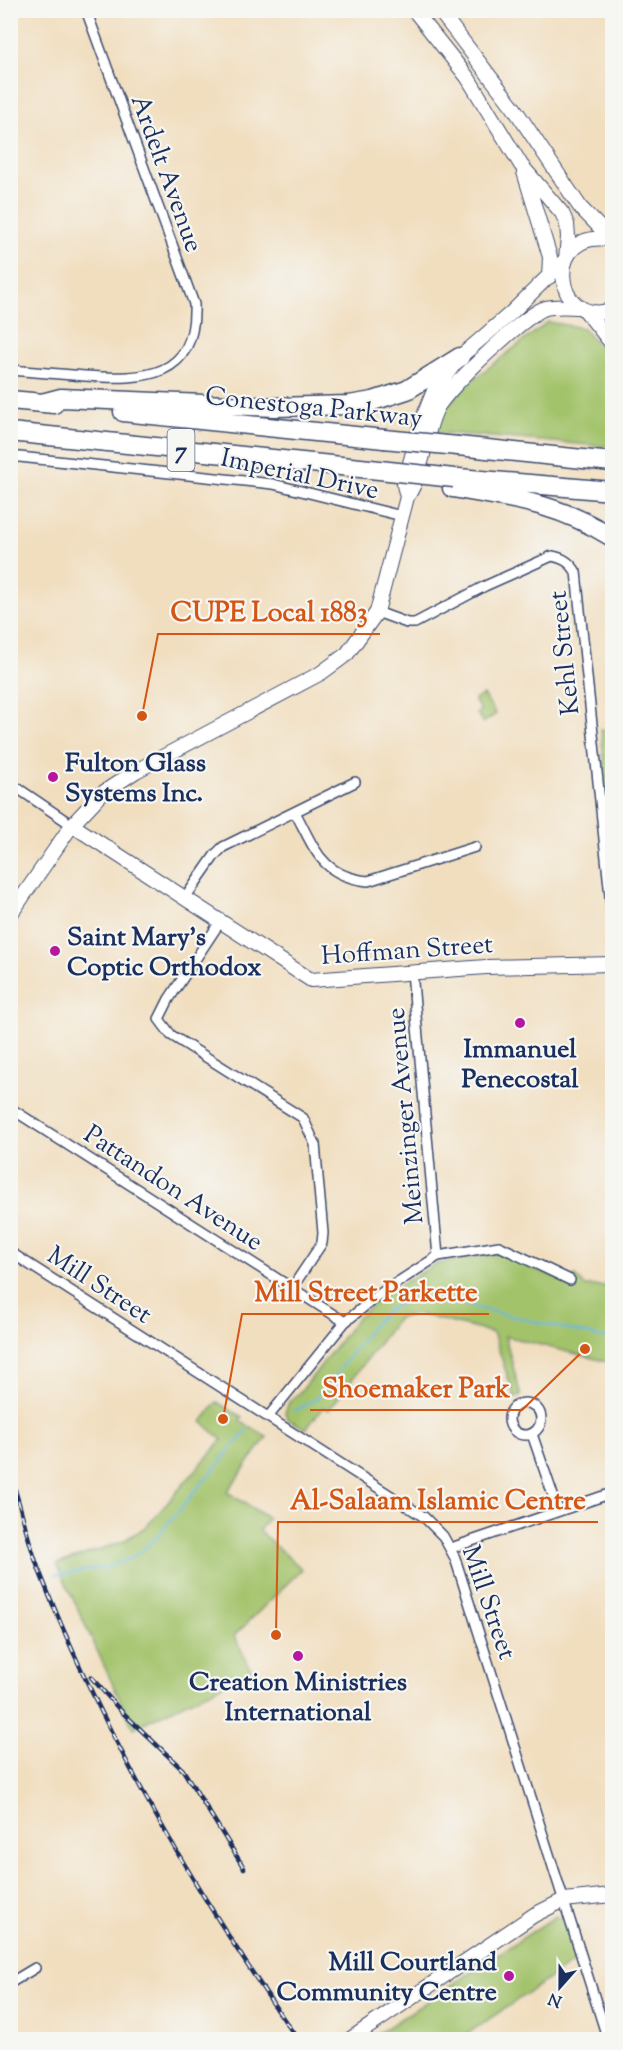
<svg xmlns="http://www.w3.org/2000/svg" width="623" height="2050" viewBox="0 0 623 2050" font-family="'Sorts Mill Goudy',serif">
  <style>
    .green { fill: #a3c36b; stroke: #5f7964; stroke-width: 1.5 }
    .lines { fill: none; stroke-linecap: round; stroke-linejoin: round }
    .stream { stroke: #65b8e1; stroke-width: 2 }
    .street-casing { stroke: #3b496d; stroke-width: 12 }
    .secondary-casing { stroke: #3b496d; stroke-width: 16 }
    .highway-casing { stroke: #3b496d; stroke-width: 21 }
    .street { stroke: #fff; stroke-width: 9 }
    .secondary { stroke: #fff; stroke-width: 14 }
    .highway { stroke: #fff; stroke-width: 18 }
    .rail-casing { stroke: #1b2f5e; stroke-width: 4.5 }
    .rail { stroke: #f6f6f2; stroke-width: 2; stroke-dasharray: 7; stroke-linecap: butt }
    .highway-bridge-casing { stroke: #3b496d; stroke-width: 21; stroke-linecap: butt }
    .highway-bridge { stroke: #fff; stroke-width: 18 }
    .poi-dot { fill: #b5179e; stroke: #f6f6f2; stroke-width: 2 }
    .labels { text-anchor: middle; stroke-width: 4.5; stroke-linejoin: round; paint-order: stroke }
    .shield { fill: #f6f6f2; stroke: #5d6b8a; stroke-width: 1.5 }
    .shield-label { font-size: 24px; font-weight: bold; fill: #1b2f5e }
    .street-label { font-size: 26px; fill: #1b2f5e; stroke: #f6f6f2 }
    .poi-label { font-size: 26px; font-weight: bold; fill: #1b2f5e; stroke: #f6f6f2; text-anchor: start }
    .leader { fill: none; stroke: #d45514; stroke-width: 2 }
    .callout-dot { fill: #d45514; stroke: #f6f6f2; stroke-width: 2 }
    .callout-label { font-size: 27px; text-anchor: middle; font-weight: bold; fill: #d45514; stroke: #f6f6f2; stroke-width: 4.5; stroke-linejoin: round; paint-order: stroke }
  </style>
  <rect width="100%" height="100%" fill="#f6f6f2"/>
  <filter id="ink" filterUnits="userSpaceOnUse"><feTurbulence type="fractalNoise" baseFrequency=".0167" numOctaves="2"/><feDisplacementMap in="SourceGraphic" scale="12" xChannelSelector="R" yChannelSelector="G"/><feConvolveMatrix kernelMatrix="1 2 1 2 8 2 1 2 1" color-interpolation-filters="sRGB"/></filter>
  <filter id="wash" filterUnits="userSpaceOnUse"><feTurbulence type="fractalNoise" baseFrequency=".008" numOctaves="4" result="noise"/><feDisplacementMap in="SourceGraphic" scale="24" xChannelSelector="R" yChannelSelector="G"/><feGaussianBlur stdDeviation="1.35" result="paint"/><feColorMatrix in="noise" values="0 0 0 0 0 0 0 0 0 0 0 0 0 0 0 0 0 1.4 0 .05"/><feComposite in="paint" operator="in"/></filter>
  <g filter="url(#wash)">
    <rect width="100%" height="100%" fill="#f1debf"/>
    <!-- green -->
    <path class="green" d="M548,322L583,328L612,362V447L434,432L443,410L470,382Z
      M483,695L496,714L483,723L477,713L481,711L474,700Z
      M612,729V846L601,730Z
      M497,1253L567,1282L575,1276L585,1286H612V1363L505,1336L521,1396L515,1398L493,1333L418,1314L398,1318L329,1410L323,1407L306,1429L287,1419L285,1412L289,1402L303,1389L357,1318L389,1291L436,1264Z
      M217,1402L242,1417L240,1421L267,1437L227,1492L268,1518L259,1531L302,1569L234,1636L252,1671L133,1728L57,1564L122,1542L147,1526L222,1440L202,1422Z
      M556,1916L562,1920L577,1960L459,2039H370Z"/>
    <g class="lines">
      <!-- stream -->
      <path class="stream" d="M294,1411L317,1399L373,1325L387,1311L406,1301L440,1299L612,1340
        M55,1575L109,1567L133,1557L153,1541L247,1430"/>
    </g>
  </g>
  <g filter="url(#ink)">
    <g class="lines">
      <!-- street casing -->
      <g class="street-casing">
        <path id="street" d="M10,370C35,372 60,374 85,376C144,380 197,379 194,304L86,10
          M10,456L273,484L402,516
          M377,612L407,623H415L485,586L552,556C563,558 570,562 576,572L612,915
          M10,783L72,825
          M295,812C315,849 321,876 368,881L475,847
          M185,898L215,855L223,847L355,782
          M220,922L169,999L159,1019L171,1035L303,1118L315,1144L323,1233L322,1243L292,1288
          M412,972L438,1256
          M10,1108L345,1322
          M10,1252L424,1517L443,1536L455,1558L608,2040
          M509 1419a16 16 0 1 1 32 0a16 16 0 1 1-32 0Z
          M268,1417L345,1322L381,1293L438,1256L499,1246L570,1280
          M532,1434L558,1510
          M451,1548L612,1493
          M10,1983L35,1968"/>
      </g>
      <!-- secondary casing -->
      <g class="secondary-casing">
        <path id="secondary" d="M414,10L468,78L521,165L562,213L567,224L568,237L566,259
          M439,10L514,108L580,207L611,239
          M524,172L550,257L549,277
          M612,240C543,225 551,329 612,310
          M585,310L612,344
          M407,497L404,485L421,423L435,388L460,357L511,313L566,259
          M72,825L311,980L486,967L612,964
          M10,915L72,825L101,794L136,771L321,673L347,654L377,612L407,497C424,472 423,438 436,410C445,390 523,317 543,309C554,305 568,307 580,307
          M349,2040L534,1915L564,1900L612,1895"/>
      </g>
      <!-- highway casing -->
      <g class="highway-casing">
        <path id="highway" d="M10,400L54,404
          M42,403L61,398L275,407L349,405L373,401L407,390L460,357
          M123,412L384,439
          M10,432L370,469
          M458,446L612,462
          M459,478L612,491
          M452,488C516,499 556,503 612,537"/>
      </g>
      <!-- street -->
      <use href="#street" class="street"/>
      <!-- secondary -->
      <use href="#secondary" class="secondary"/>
      <!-- highway -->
      <use href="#highway" class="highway"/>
      <!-- rail casing -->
      <g class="rail-casing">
        <path id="rail" d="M10,1474C21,1506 27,1539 39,1570C104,1738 196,1893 298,2040
          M91,1677L119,1709L183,1770L244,1868"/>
      </g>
      <!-- rail -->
      <use href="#rail" class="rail"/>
      <!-- highway-bridge casing -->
      <g class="highway-bridge-casing">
        <path id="highway-bridge" d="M384,439L458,446
          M370,469L454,478"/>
      </g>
      <!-- highway-bridge -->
      <use href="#highway-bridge" class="highway-bridge"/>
    </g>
  </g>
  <!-- markers -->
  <g class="poi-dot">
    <circle cx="53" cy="777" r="6"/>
    <circle cx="55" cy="951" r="6"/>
    <circle cx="520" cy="1023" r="6"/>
    <circle cx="298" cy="1656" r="6"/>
    <circle cx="509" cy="1976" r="6"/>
  </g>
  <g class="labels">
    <!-- shield labels -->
    <rect class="shield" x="167.5" y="429" width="27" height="42" rx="4.5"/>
    <g class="shield-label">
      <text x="181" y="458">7</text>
    </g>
    <!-- street labels -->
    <g class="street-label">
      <text transform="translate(168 173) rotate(70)" y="9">Ardelt Avenue</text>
      <text transform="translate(314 406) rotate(6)" y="9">Conestoga Parkway</text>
      <text transform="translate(300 473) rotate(12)" y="9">Imperial Drive</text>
      <text transform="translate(563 653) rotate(-96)" y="9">Kehl Street</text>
      <text transform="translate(407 949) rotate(-4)" y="9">Hoffman Street</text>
      <text transform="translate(404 1116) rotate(-95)" y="9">Meinzinger Avenue</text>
      <text transform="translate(174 1187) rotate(33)" y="9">Pattandon Avenue</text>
      <text transform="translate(100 1284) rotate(33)" y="9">Mill Street</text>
      <text transform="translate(490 1602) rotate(71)" y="9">Mill Street</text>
    </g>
    <!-- poi labels -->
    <g class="poi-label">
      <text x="65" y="771">Fulton Glass<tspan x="65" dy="30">Systems Inc.</tspan></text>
      <text x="67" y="945">Saint Mary's<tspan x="67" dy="30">Coptic Orthodox</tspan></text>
      <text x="520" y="1057" text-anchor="middle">Immanuel<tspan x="520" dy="30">Penecostal</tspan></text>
      <text x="298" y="1690" text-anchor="middle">Creation Ministries<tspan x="298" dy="30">International</tspan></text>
      <text x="497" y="1970" text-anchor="end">Mill Courtland<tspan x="497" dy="30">Community Centre</tspan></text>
    </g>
  </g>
  <!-- callouts -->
  <path class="leader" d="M142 716L158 634H380M223 1419L242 1314H489M585 1349L522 1410H310M276 1635L278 1522H598"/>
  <g class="callout-dot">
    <circle cx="142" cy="716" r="6"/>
    <circle cx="223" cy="1419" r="6"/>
    <circle cx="585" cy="1349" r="6"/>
    <circle cx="276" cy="1635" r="6"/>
  </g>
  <g class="callout-label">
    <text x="269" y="621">CUPE Local 1883</text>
    <text x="366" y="1301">Mill Street Parkette</text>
    <text x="416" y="1397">Shoemaker Park</text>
    <text x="438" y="1509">Al-Salaam Islamic Centre</text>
  </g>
  <!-- margin -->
  <rect width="623" height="2050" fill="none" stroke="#f6f6f2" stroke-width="36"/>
  <!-- north arrow -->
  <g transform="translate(560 1987) rotate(201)" stroke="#f6f6f2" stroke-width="4.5" paint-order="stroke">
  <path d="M0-4.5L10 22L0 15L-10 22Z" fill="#1b2f5e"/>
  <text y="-9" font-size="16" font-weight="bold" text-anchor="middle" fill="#1b2f5e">N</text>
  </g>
</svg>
